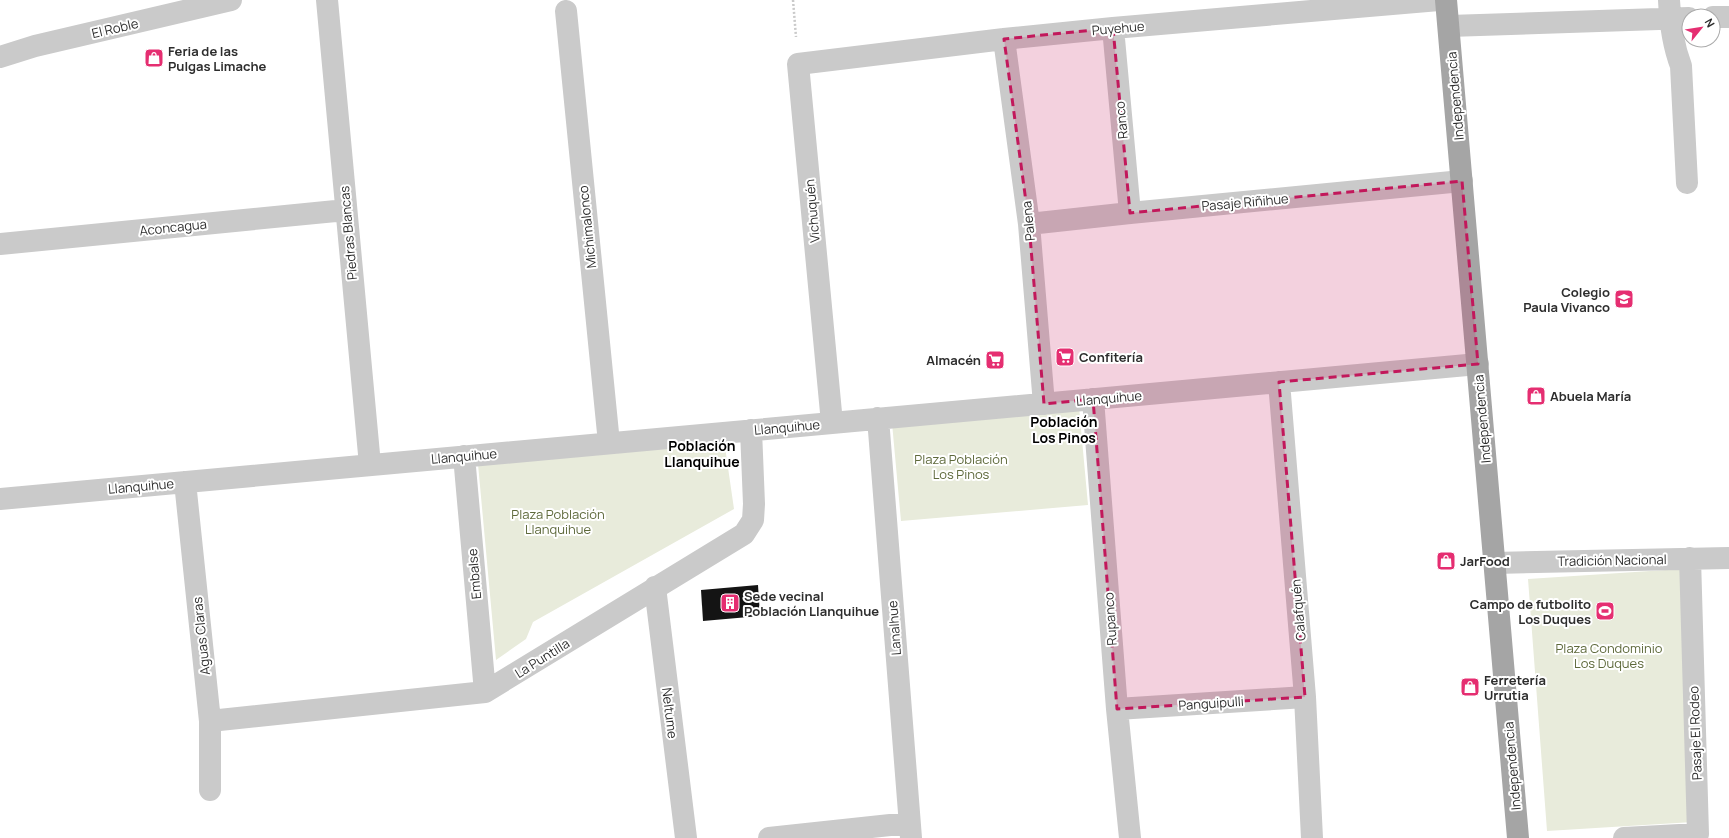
<svg xmlns="http://www.w3.org/2000/svg" width="1729" height="838" viewBox="0 0 1729 838" font-family="Manrope,sans-serif">
  <style>
    .green { fill: #e8ebdb }
    .building { fill: #141414 }
    .lines { fill: none; stroke-linecap: round; stroke-linejoin: round }
    .path { stroke: #cacaca; stroke-width: 2.5; stroke-dasharray: 2 2; stroke-linecap: butt }
    .minor { stroke: #cacaca; stroke-width: 22 }
    .major { stroke: #a5a5a5; stroke-width: 22 }
    .marked { fill: #c2185b; fill-opacity: 0.2; stroke: #c2185b; stroke-width: 3; stroke-dasharray: 8 5; stroke-linejoin: round }
    .labels { text-anchor: middle; stroke-width: 4; stroke-linejoin: round; paint-order: stroke }
    .street-label { font-size: 13px; fill: #2d2d2d; stroke: #fff }
    .poi-label { font-size: 13px; font-weight: bold; fill: #2d2d2d; stroke: #fff; text-anchor: start }
    .park-label { font-size: 13px; fill: #5e693b; stroke: #fff }
    .neighbourhood-label { font-size: 14px; font-weight: bold; fill: #000; stroke: #fff }
  </style>
  <rect width="100%" height="100%" fill="#fff"/>
  <!-- green -->
  <path class="green" d="M1079,407L1088,505L901,521L892,423Z
    M723,433L734,509L533,622L526,639L496,660L477,453Z
    M1681,569L1693,822L1547,831L1528,579Z"/>
  <!-- building -->
  <path class="building" d="M758,585L760,616L703,621L701,590Z"/>
  <g class="lines">
    <!-- path -->
    <path class="path" d="M793,0L796,37"/>
    <!-- minor -->
    <path class="minor" d="M327,0L370,465
      M1669,0C1670,23 1673,45 1681,66L1687,183
      M566,11L609,443
      M1713,17H1729
      M1449,26L1689,18
      M1113,28L1130,213
      M1004,39L1029,224L1044,404
      M0,57L35,46L231,0
      M1029,224L1130,213L1462,181
      M0,244L346,210
      M1279,382L1305,697L1312,838
      M1093,399L1117,709L1130,838
      M878,418L911,838
      M832,423L798,64L1004,39L1113,28L1439,0
      M464,456L485,692
      M185,482L210,721V790
      M0,499L1478,364
      M1494,563L1729,558
      M655,587L686,838
      M1117,709L1305,697
      M210,721L485,692L744,534L753,520L754,504L751,430
      M769,838L909,823
      M1624,838L1698,834L1690,558"/>
    <!-- major -->
    <path class="major" d="M1446,0L1518,838"/>
  </g>
  <!-- marked area -->
  <path class="marked" d="M1113,28L1130,213L1462,181L1478,364L1279,382L1305,697L1117,709L1093,399L1044,404L1029,224L1004,39Z"/>
  <!-- icons -->
  <defs>
    <g id="shop-square" transform="scale(1)"><rect x="-9" y="-9" width="18" height="18" rx="4" fill="#e52e71" stroke="#fff"/><path d="M-5-2.5h2.3a2.7 3.5 0 0 1 5.4 0H5L5.5 6h-11ZM-1.5-2.5h3a1.5 2.3 0 0 0-3 0Z" fill="#fff"/></g>
    <g id="school-square" transform="scale(1)"><rect x="-9" y="-9" width="18" height="18" rx="4" fill="#e52e71" stroke="#fff"/><path d="M0-5L7-2L0 1L-7-2ZM-4 1L0 2.5L4 1V4Q0 6-4 4Z" fill="#fff"/></g>
    <g id="supermarket-square" transform="scale(1)"><rect x="-9" y="-9" width="18" height="18" rx="4" fill="#e52e71" stroke="#fff"/><path d="M-6-5.5h2.5l.6 2H6L4.5 2H-2.5L-4.4-4H-6ZM-1.5 3.2a1.3 1.3 0 1 0 .1 0ZM3 3.2a1.3 1.3 0 1 0 .1 0Z" fill="#fff"/></g>
    <g id="building-square" transform="scale(1)"><rect x="-9" y="-9" width="18" height="18" rx="4" fill="#e52e71" stroke="#fff"/><path d="M-4-6H4V6H1V3H-1V6H-4ZM-2.5-4.3h1.7v1.8h-1.7ZM.8-4.3h1.7v1.8H.8ZM-2.5-1h1.7V.8h-1.7ZM.8-1h1.7V.8H.8Z" fill="#fff"/></g>
    <g id="stadium-square" transform="scale(1)"><rect x="-9" y="-9" width="18" height="18" rx="4" fill="#e52e71" stroke="#fff"/><path d="M0-5a6.5 5 0 1 0 0 10a6.5 5 0 1 0 0-10ZM-3.5-1.8h7v3.6h-7Z" fill="#fff"/></g>
  </defs>
  <g fill-rule="evenodd">
    <use href="#shop-square" x="154" y="58"/>
    <use href="#school-square" x="1624" y="299"/>
    <use href="#supermarket-square" x="1065" y="357"/>
    <use href="#supermarket-square" x="995" y="360"/>
    <use href="#shop-square" x="1536" y="396"/>
    <use href="#shop-square" x="1446" y="561"/>
    <use href="#building-square" x="730" y="603"/>
    <use href="#stadium-square" x="1605" y="611"/>
    <use href="#shop-square" x="1470" y="687"/>
  </g>
  <g class="labels">
    <!-- street labels -->
    <g class="street-label">
      <text transform="translate(115 28) rotate(-13)" y="5">El Roble</text>
      <text transform="translate(1118 28) rotate(-5)" y="5">Puyehue</text>
      <text transform="translate(1455 96) rotate(-95)" y="5">Independencia</text>
      <text transform="translate(1121 120) rotate(-95)" y="5">Ranco</text>
      <text transform="translate(1245 202) rotate(-5)" y="5">Pasaje Riñihue</text>
      <text transform="translate(812 211) rotate(-95)" y="5">Vichuquén</text>
      <text transform="translate(1028 221) rotate(-96)" y="5">Palena</text>
      <text transform="translate(173 227) rotate(-6)" y="5">Aconcagua</text>
      <text transform="translate(587 227) rotate(-96)" y="5">Michimalonco</text>
      <text transform="translate(348 233) rotate(-95)" y="5">Piedras Blancas</text>
      <text transform="translate(1109 398) rotate(-5)" y="5">Llanquihue</text>
      <text transform="translate(1482 419) rotate(-95)" y="5">Independencia</text>
      <text transform="translate(787 427) rotate(-5)" y="5">Llanquihue</text>
      <text transform="translate(464 456) rotate(-5)" y="5">Llanquihue</text>
      <text transform="translate(141 486) rotate(-5)" y="5">Llanquihue</text>
      <text transform="translate(1612 560) rotate(-1)" y="5">Tradición Nacional</text>
      <text transform="translate(474 574) rotate(-95)" y="5">Embalse</text>
      <text transform="translate(1298 610) rotate(-95)" y="5">Calafquén</text>
      <text transform="translate(1110 619) rotate(-94)" y="5">Rupanco</text>
      <text transform="translate(894 628) rotate(-94)" y="5">Lanalhue</text>
      <text transform="translate(201 636) rotate(-96)" y="5">Aguas Claras</text>
      <text transform="translate(542 658) rotate(-32)" y="5">La Puntilla</text>
      <text transform="translate(1211 703) rotate(-4)" y="5">Panguipulli</text>
      <text transform="translate(670 713) rotate(83)" y="5">Neltume</text>
      <text transform="translate(1695 733) rotate(-92)" y="5">Pasaje El Rodeo</text>
      <text transform="translate(1512 766) rotate(-95)" y="5">Independencia</text>
    </g>
    <!-- poi labels -->
    <g class="poi-label">
      <text x="168" y="56">Feria de las<tspan x="168" dy="15">Pulgas Limache</tspan></text>
      <text x="1610" y="297" text-anchor="end">Colegio<tspan x="1610" dy="15">Paula Vivanco</tspan></text>
      <text x="1079" y="362">Confitería</text>
      <text x="981" y="365" text-anchor="end">Almacén</text>
      <text x="1550" y="401">Abuela María</text>
      <text x="1460" y="566">JarFood</text>
      <text x="744" y="601">Sede vecinal<tspan x="744" dy="15">Población Llanquihue</tspan></text>
      <text x="1591" y="609" text-anchor="end">Campo de futbolito<tspan x="1591" dy="15">Los Duques</tspan></text>
      <text x="1484" y="685">Ferretería<tspan x="1484" dy="15">Urrutia</tspan></text>
    </g>
    <!-- park labels -->
    <g class="park-label">
      <text x="961" y="464">Plaza Población<tspan x="961" dy="15">Los Pinos</tspan></text>
      <text x="558" y="519">Plaza Población<tspan x="558" dy="15">Llanquihue</tspan></text>
      <text x="1609" y="653">Plaza Condominio<tspan x="1609" dy="15">Los Duques</tspan></text>
    </g>
    <!-- neighbourhood labels -->
    <g class="neighbourhood-label">
      <text x="1064" y="427">Población<tspan x="1064" dy="16">Los Pinos</tspan></text>
      <text x="702" y="451">Población<tspan x="702" dy="16">Llanquihue</tspan></text>
    </g>
  </g>
  <!-- north arrow -->
  <g transform="translate(1701 28) rotate(60)"><circle r="19" fill="#ffffff" stroke="#ababab"/>
  <path d="M0-3L7 15L0 10L-7 15Z" fill="#e52e71"/>
  <text y="-6" font-size="11" font-weight="bold" text-anchor="middle" fill="#2d2d2d">N</text>
  </g>
</svg>
